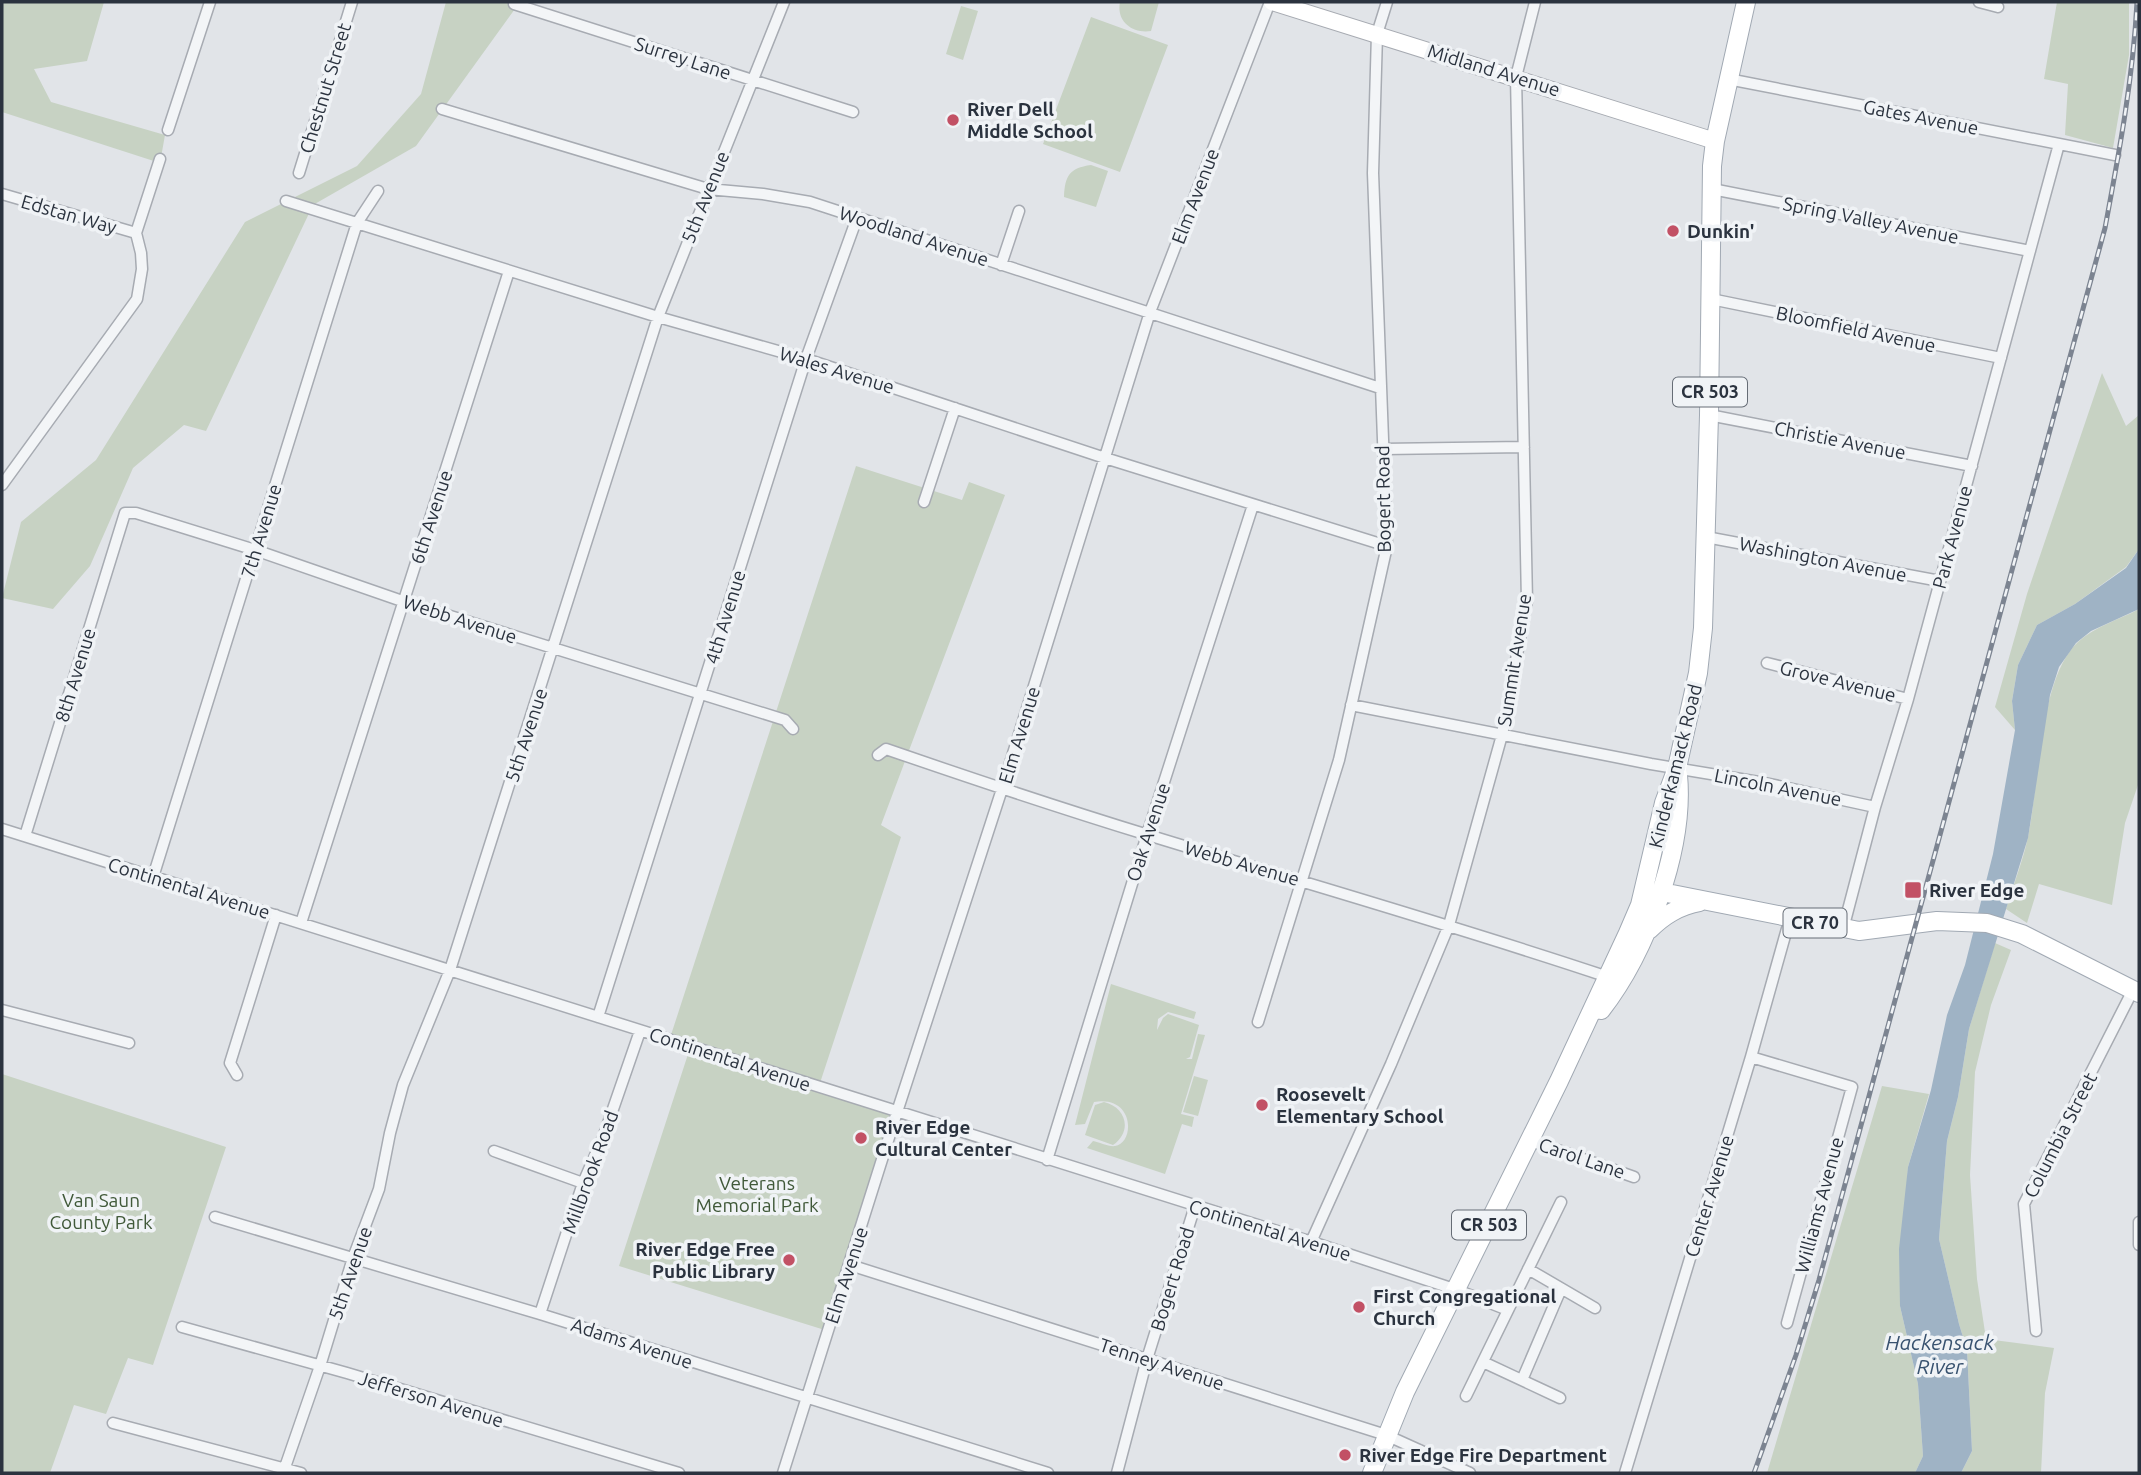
<svg xmlns="http://www.w3.org/2000/svg" width="2141" height="1475" viewBox="0 0 2141 1475" font-family="Ubuntu,sans-serif">
  <style>
    .green { fill: #c7d2c3 }
    .water { fill: #9fb3c5 }
    .lines { fill: none; stroke-linecap: round; stroke-linejoin: round }
    .street-casing { stroke: #a7abb2; stroke-width: 13 }
    .secondary-casing { stroke: #a7abb2; stroke-width: 18 }
    .primary-casing { stroke: #a1a9b3; stroke-width: 20 }
    .street { stroke: #f3f5f7; stroke-width: 10 }
    .secondary { stroke: #fff; stroke-width: 16 }
    .primary { stroke: #fff; stroke-width: 18 }
    .rail-casing { stroke: #7c8491; stroke-width: 5 }
    .rail { stroke: #f0f3f6; stroke-width: 2.5; stroke-dasharray: 8; stroke-linecap: butt }
    .poi-dot { fill: #c25165; stroke: #f0f3f6; stroke-width: 2.5 }
    .labels { text-anchor: middle; stroke-width: 7; stroke-linejoin: round; paint-order: stroke }
    .shield { fill: #f0f3f6; stroke: #666d76; stroke-width: 2 }
    .shield-label { font-size: 18px; font-weight: bold; fill: #2b333f }
    .street-label { font-size: 19px; fill: #2b333f; stroke: #f0f3f6 }
    .poi-label { font-size: 19px; font-weight: bold; fill: #2b333f; stroke: #f0f3f6; text-anchor: start }
    .park-label { font-size: 19px; fill: #405939; stroke: #f0f3f6 }
    .water-label { font-size: 21px; font-style: italic; fill: #38526f; stroke: #f0f3f6 }
  </style>
  <rect width="100%" height="100%" fill="#e1e4e8"/>
  <!-- green -->
  <path class="green" d="M2,2H104L87,61L34,69L51,102L165,135L160,163L2,112Z
    M446,2H520L416,146L313,205L206,431L184,425L133,468L90,566L53,609L2,598L21,522L96,460L245,222L357,166L421,94Z
    M1120,2H1159L1151,31C1132,34 1116,21 1120,2Z
    M2057,2H2129V55L2113,148L2065,135L2068,84L2044,79Z
    M961,6L978,11L963,60L946,54Z
    M1091,17L1168,45L1120,172L1043,144Z
    M1091,165L1108,171L1096,207L1064,197C1065,176 1069,168 1091,165Z
    M2102,373L2126,426L2139,415V549L2126,567L2075,604L2037,625L2018,665L2012,701L2015,730L1995,707L2027,594Z
    M856,466L962,500L969,482L1005,495L881,825L901,837L819,1086L896,1110L828,1331L619,1266L691,1045L670,1038Z
    M2139,609V782L2125,823L2112,905L2039,884L2027,923L2006,909C2013,885 2023,861 2028,837C2039,784 2039,678 2078,642C2095,626 2119,620 2139,609Z
    M1995,943L2011,950L1991,1005L1975,1072L1970,1175L1977,1279L1986,1339L2054,1348L2045,1393L2041,1473H1961L1972,1451L1967,1350L1959,1324L1939,1239L1947,1141L1958,1097L1969,1029Z
    M1111,984L1196,1012L1194,1019L1168,1012L1158,1019L1157,1030L1163,1018L1168,1014L1199,1025L1190,1057L1186,1059H1192L1198,1034L1205,1035L1181,1114L1194,1117L1192,1127L1182,1124L1165,1174L1087,1148L1093,1141C1099,1142 1109,1147 1115,1146C1135,1143 1135,1095 1094,1102L1085,1124L1075,1125Z
    M2,1074L226,1147L153,1365L128,1358L106,1414L74,1405L50,1473H2Z
    M1194,1076L1208,1080L1198,1116L1183,1112Z
    M1882,1086L1929,1094L1908,1167L1900,1306L1918,1384L1923,1456L1915,1473H1767Z
    M1104,1102C1126,1107 1133,1131 1113,1145L1085,1135L1095,1105Z"/>
  <!-- water -->
  <path class="water" d="M2139,549V609L2091,631L2076,643L2059,667L2050,695L2028,838L1969,1029L1958,1097L1947,1141L1939,1239L1959,1324L1967,1350L1972,1451L1961,1473H1915L1923,1456L1918,1384L1900,1306L1899,1249L1908,1167L1931,1090L1947,1015L1965,965L1993,854L2015,730L2012,701L2018,665L2037,625L2075,604L2126,568Z"/>
  <g class="lines">
    <!-- street casing -->
    <g class="street-casing">
      <path id="street" d="M1979,2L1998,7
        M514,4L853,112
        M1728,79L2115,155
        M442,109L708,189L763,194L810,202L1380,388
        M168,130L210,2
        M299,173L352,2
        M1712,189L2030,251
        M2,194L136,233
        M286,201L658,317L806,359L1105,458L1387,546
        M1001,265L1019,211
        M1711,299L2001,358
        M1709,415L1972,466
        M1383,449L1524,447
        M2,485L137,299L142,269L141,253L136,233L160,159
        M924,502L955,408
        M1706,537L1940,581
        M1767,663L1908,699
        M1351,705L1651,764L1765,783L1875,807
        M878,755L886,749C973,779 1060,808 1148,835C1301,882 1456,926 1608,977
        M2,829L1315,1243L1457,1290L1508,1310
        M25,836L125,513H136L255,550L405,602L785,720L793,729
        M153,877L357,223L378,191
        M301,923L509,271
        M1843,929L1875,807L1908,699L2059,144
        M2,1010L129,1043
        M598,1017L806,359L857,218
        M1258,1022L1339,760L1387,546L1373,173L1377,34L1387,2
        M1751,1057L1852,1087L1787,1323
        M237,1075L230,1063L276,915
        M1529,1140L1634,1177
        M494,1151L583,1183
        M1047,1160L1147,835L1253,505
        M215,1217L540,1314L1048,1473
        M2139,1222V1245
        M1311,1242L1391,1064L1449,925L1502,735L1527,601L1516,77L1535,2
        M850,1265L1386,1435L1470,1473
        M1528,1269L1595,1308
        M540,1314L583,1183L604,1135L640,1031
        M182,1327L347,1373L679,1473
        M2036,1331L2024,1204L2133,990
        M1483,1362L1560,1398
        M1522,1380L1561,1289
        M1466,1396L1561,1202
        M113,1423L301,1473
        M283,1473L320,1366L353,1258L379,1189L390,1133L403,1085L450,970L658,317L784,2
        M783,1473L897,1112L1002,789L1150,312L1270,2
        M1117,1473L1147,1359L1195,1206
        M1625,1473L1751,1057L1790,918"/>
    </g>
    <!-- secondary casing -->
    <g class="secondary-casing">
      <path id="secondary" d="M1272,2L1715,141"/>
    </g>
    <!-- primary casing -->
    <g class="primary-casing">
      <path id="primary" d="M1662,892L1859,931L1937,921L1987,923L2022,934L2139,993
        M1649,930C1664,915 1679,906 1700,902
        M1601,1010C1646,952 1685,849 1678,775
        M1372,1473L1405,1392L1559,1081L1628,933L1640,905L1664,803L1677,768L1698,673L1703,628L1709,415L1712,166L1715,141L1746,2"/>
    </g>
    <!-- street -->
    <use href="#street" class="street"/>
    <!-- secondary -->
    <use href="#secondary" class="secondary"/>
    <!-- primary -->
    <use href="#primary" class="primary"/>
    <!-- rail casing -->
    <g class="rail-casing">
      <path id="rail" d="M1754,1473L1796,1355L1819,1280L2105,228C2119,153 2133,79 2137,2"/>
    </g>
    <!-- rail -->
    <use href="#rail" class="rail"/>
  </g>
  <!-- markers -->
  <g class="poi-dot">
    <circle cx="953" cy="120" r="7"/>
    <circle cx="1673" cy="231" r="7"/>
    <rect x="1904" y="881" width="18" height="18" rx="3.5"/>
    <circle cx="1262" cy="1105" r="7"/>
    <circle cx="861" cy="1138" r="7"/>
    <circle cx="789" cy="1260" r="7"/>
    <circle cx="1359" cy="1307" r="7"/>
    <circle cx="1345" cy="1455" r="7"/>
  </g>
  <g class="labels">
    <!-- shield labels -->
    <g class="shield">
      <rect x="1673" y="377.5" width="74" height="29" rx="5"/>
      <rect x="1783.5" y="908.5" width="63" height="29" rx="5"/>
      <rect x="1452" y="1210.5" width="74" height="29" rx="5"/>
    </g>
    <g class="shield-label">
      <text x="1710" y="398">CR 503</text>
      <text x="1815" y="929">CR 70</text>
      <text x="1489" y="1231">CR 503</text>
    </g>
    <!-- street labels -->
    <g class="street-label">
      <text transform="translate(683 58) rotate(18)" y="7">Surrey Lane</text>
      <text transform="translate(1494 70) rotate(17)" y="7">Midland Avenue</text>
      <text transform="translate(325 88) rotate(-73)" y="7">Chestnut Street</text>
      <text transform="translate(1921 117) rotate(11)" y="7">Gates Avenue</text>
      <text transform="translate(1195 196) rotate(-69)" y="7">Elm Avenue</text>
      <text transform="translate(705 197) rotate(-68)" y="7">5th Avenue</text>
      <text transform="translate(69 214) rotate(16)" y="7">Edstan Way</text>
      <text transform="translate(1871 220) rotate(11)" y="7">Spring Valley Avenue</text>
      <text transform="translate(914 236) rotate(18)" y="7">Woodland Avenue</text>
      <text transform="translate(1856 329) rotate(12)" y="7">Bloomfield Avenue</text>
      <text transform="translate(837 370) rotate(17)" y="7">Wales Avenue</text>
      <text transform="translate(1840 440) rotate(11)" y="7">Christie Avenue</text>
      <text transform="translate(1383 499) rotate(-91)" y="7">Bogert Road</text>
      <text transform="translate(431 517) rotate(-72)" y="7">6th Avenue</text>
      <text transform="translate(261 531) rotate(-73)" y="7">7th Avenue</text>
      <text transform="translate(1952 537) rotate(-75)" y="7">Park Avenue</text>
      <text transform="translate(1823 559) rotate(11)" y="7">Washington Avenue</text>
      <text transform="translate(725 617) rotate(-73)" y="7">4th Avenue</text>
      <text transform="translate(460 619) rotate(18)" y="7">Webb Avenue</text>
      <text transform="translate(1514 660) rotate(-81)" y="7">Summit Avenue</text>
      <text transform="translate(75 675) rotate(-73)" y="7">8th Avenue</text>
      <text transform="translate(1838 681) rotate(14)" y="7">Grove Avenue</text>
      <text transform="translate(526 735) rotate(-72)" y="7">5th Avenue</text>
      <text transform="translate(1019 735) rotate(-73)" y="7">Elm Avenue</text>
      <text transform="translate(1675 766) rotate(-76)" y="7">Kinderkamack Road</text>
      <text transform="translate(1778 787) rotate(11)" y="7">Lincoln Avenue</text>
      <text transform="translate(1148 832) rotate(-72)" y="7">Oak Avenue</text>
      <text transform="translate(1242 863) rotate(16)" y="7">Webb Avenue</text>
      <text transform="translate(189 888) rotate(17)" y="7">Continental Avenue</text>
      <text transform="translate(730 1059) rotate(18)" y="7">Continental Avenue</text>
      <text transform="translate(2060 1135) rotate(-63)" y="7">Columbia Street</text>
      <text transform="translate(1582 1158) rotate(19)" y="7">Carol Lane</text>
      <text transform="translate(590 1172) rotate(-70)" y="7">Millbrook Road</text>
      <text transform="translate(1709 1196) rotate(-73)" y="7">Center Avenue</text>
      <text transform="translate(1819 1205) rotate(-75)" y="7">Williams Avenue</text>
      <text transform="translate(1270 1230) rotate(17)" y="7">Continental Avenue</text>
      <text transform="translate(350 1273) rotate(-71)" y="7">5th Avenue</text>
      <text transform="translate(846 1275) rotate(-72)" y="7">Elm Avenue</text>
      <text transform="translate(1172 1279) rotate(-73)" y="7">Bogert Road</text>
      <text transform="translate(632 1343) rotate(18)" y="7">Adams Avenue</text>
      <text transform="translate(1162 1364) rotate(18)" y="7">Tenney Avenue</text>
      <text transform="translate(431 1399) rotate(17)" y="7">Jefferson Avenue</text>
    </g>
    <!-- poi labels -->
    <g class="poi-label">
      <text x="967" y="116">River Dell<tspan x="967" dy="22">Middle School</tspan></text>
      <text x="1687" y="238">Dunkin'</text>
      <text x="1929" y="897">River Edge</text>
      <text x="1276" y="1101">Roosevelt<tspan x="1276" dy="22">Elementary School</tspan></text>
      <text x="875" y="1134">River Edge<tspan x="875" dy="22">Cultural Center</tspan></text>
      <text x="775" y="1256" text-anchor="end">River Edge Free<tspan x="775" dy="22">Public Library</tspan></text>
      <text x="1373" y="1303">First Congregational<tspan x="1373" dy="22">Church</tspan></text>
      <text x="1359" y="1462">River Edge Fire Department</text>
    </g>
    <!-- park labels -->
    <g class="park-label">
      <text x="757" y="1190">Veterans<tspan x="757" dy="22">Memorial Park</tspan></text>
      <text x="101" y="1207">Van Saun<tspan x="101" dy="22">County Park</tspan></text>
    </g>
    <!-- water labels -->
    <g class="water-label">
      <text x="1940" y="1350">Hackensack<tspan x="1940" dy="24">River</tspan></text>
    </g>
  </g>
  <!-- border -->
  <rect width="2141" height="1475" fill="none" stroke="#2b333f" stroke-width="7"/>
</svg>
